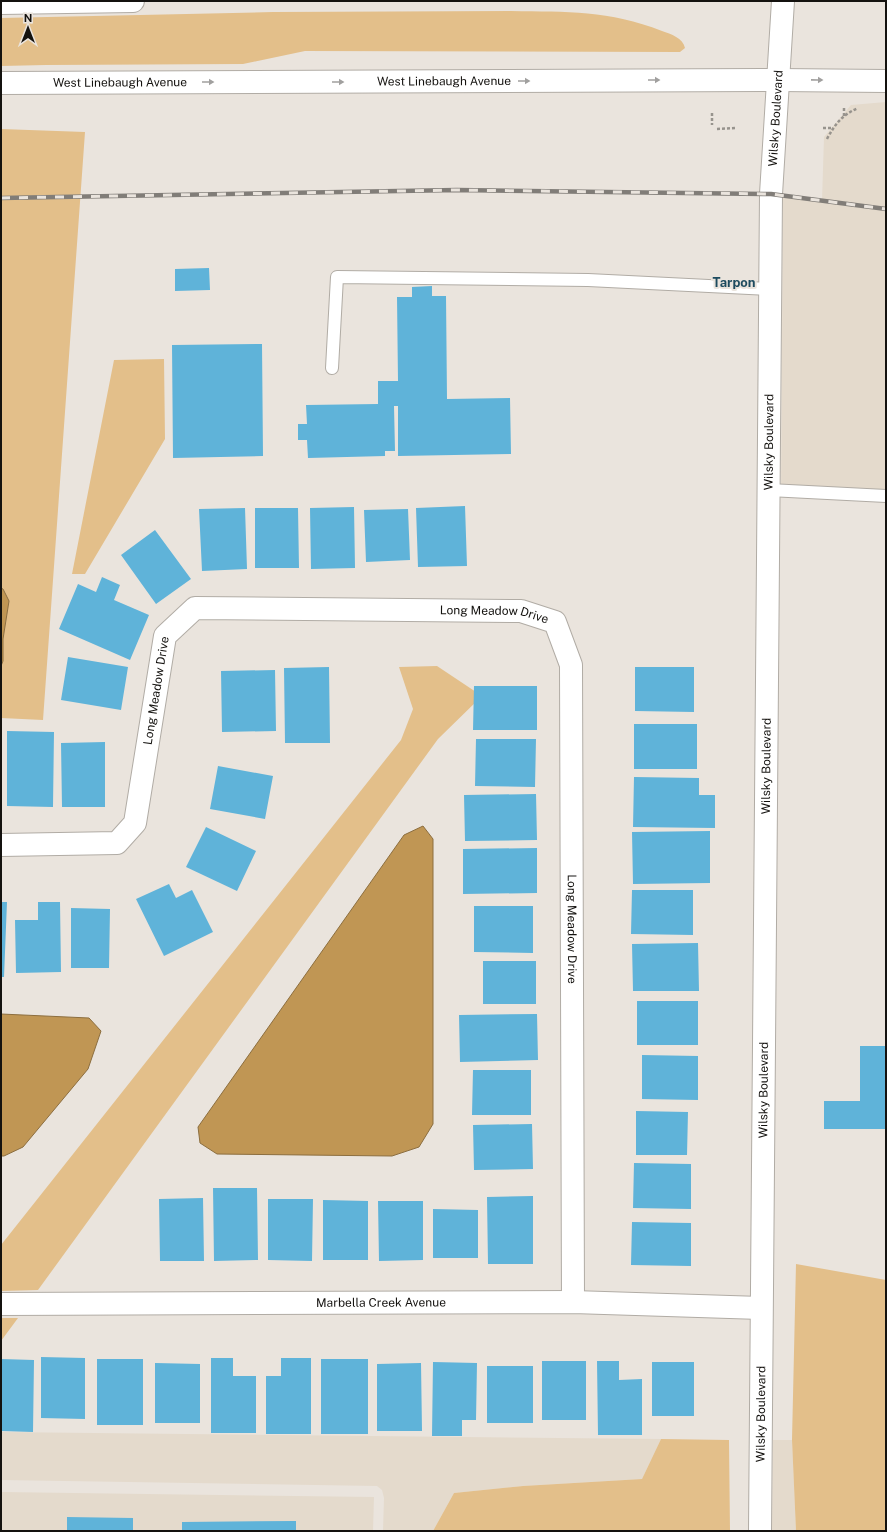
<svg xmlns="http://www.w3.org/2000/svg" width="887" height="1532" viewBox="0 0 887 1532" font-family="'Public Sans',sans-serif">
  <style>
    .built { fill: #e4dacc }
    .green { fill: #e3bf8a }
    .water { fill: #c09654; stroke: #8c6e3f }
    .building { fill: #5fb3d9 }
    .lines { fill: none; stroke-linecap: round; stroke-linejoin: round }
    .lane-casing { stroke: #b1aca5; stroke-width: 14 }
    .street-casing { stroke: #b1aca5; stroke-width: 24 }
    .secondary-casing { stroke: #b1aca5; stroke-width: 24 }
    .path { stroke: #97938d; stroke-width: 2.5; stroke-dasharray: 3 2; stroke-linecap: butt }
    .lane { stroke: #fff; stroke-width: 12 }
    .street { stroke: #fff; stroke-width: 22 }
    .secondary { stroke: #fff; stroke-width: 22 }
    .rail-casing { stroke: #817d78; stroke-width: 4.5 }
    .rail { stroke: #eae4dd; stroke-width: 3; stroke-dasharray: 9; stroke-linecap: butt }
    .oneway { fill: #a1a09f }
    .labels { text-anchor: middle; stroke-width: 4; stroke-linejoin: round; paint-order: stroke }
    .street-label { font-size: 12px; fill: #14120f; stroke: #eae4dd }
    .neighbourhood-label { font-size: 13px; font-weight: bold; fill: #1d4b5f; stroke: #eae4dd }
  </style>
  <rect width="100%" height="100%" fill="#eae4dd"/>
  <!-- built -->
  <path class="built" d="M886,102V499L781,497L783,196L822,201L824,137L851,105Z
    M1,1432L661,1439L642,1479L523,1486L454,1493L433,1531H383L384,1498L382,1490L377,1486L1,1480Z
    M773,1440H792L796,1531H772Z
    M1,1492L374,1497L373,1531H1Z"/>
  <!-- green -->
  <path class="green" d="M511,11C567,12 609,10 662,31C671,34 683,38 685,48L680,52L305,51L243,64L46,65L1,66V18L273,12Z
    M1,129L85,132L43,720L1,718V666L3,661V639L9,601L3,589L1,588Z
    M164,359L165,439L85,574H72L114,360Z
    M437,666L482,696L438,739L38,1290L1,1291V1245L401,740L413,709L399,667Z
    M796,1264L886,1280V1531H796L792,1440Z
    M1,1318H18L1,1341Z
    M661,1439L729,1440L730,1531H433L454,1493L523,1486L642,1479Z"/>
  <!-- water -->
  <path class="water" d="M1,588L3,589L9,601L3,639V661L1,666Z
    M423,826L433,839V1124L419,1147L392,1156L217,1154L200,1143L198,1127L404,835Z
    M1,1014L89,1018L101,1031L88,1069L23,1147L4,1156H1Z"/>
  <!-- building -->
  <path class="building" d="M209,268L210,290L175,291V269Z
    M432,286V296H446L447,399L510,398L511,454L398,456V406H394L395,451H385V456L308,458L307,440H298V424H307L306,405L378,404V381H398L397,297H412V287Z
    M262,344L263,456L173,458L172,345Z
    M465,506L467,566L418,567L416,508Z
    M354,507L355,568L311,569L310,508Z
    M245,508L247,569L202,571L199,509Z
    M255,508H298L299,568H255Z
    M408,509L410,560L366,562L364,510Z
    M155,530L191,579L156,604L121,555Z
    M102,577L120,585L114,600L149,615L130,660L59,629L78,584L96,592Z
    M68,657L128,667L121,710L61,700Z
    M329,667L330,743H285L284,668Z
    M635,667H694V712L635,711Z
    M275,670L276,731L222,732L221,671Z
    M474,686H537V730H473Z
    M634,724H697V769H634Z
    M7,731L54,732L53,807L7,806Z
    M476,739H536L535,787L475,786Z
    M105,742V807H62L61,743Z
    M218,766L273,776L265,819L210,809Z
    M634,777L699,778V795H715V828L633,827Z
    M536,794L537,840L465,841L464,795Z
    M206,827L256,851L237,891L186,867Z
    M710,831V883L633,884L632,832Z
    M537,848V893L463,894V849Z
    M169,884L176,898L192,890L213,932L164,956L136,899Z
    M632,890H693V935L631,934Z
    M1,902H7L4,977H1Z
    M38,902H60L61,972L16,973L15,920H38Z
    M474,906H533V953L474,952Z
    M71,908L110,909L109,968H71Z
    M698,943L699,991H633L632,944Z
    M483,961H536V1004H483Z
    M637,1001H698V1045H637Z
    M537,1014L538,1060L460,1062L459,1015Z
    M860,1046H886V1129H824V1101H860Z
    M642,1055L698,1056V1100L642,1099Z
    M473,1070H531V1115H472Z
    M636,1111L688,1112L687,1155H636Z
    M532,1124L533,1169L474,1170L473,1125Z
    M634,1163L691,1164V1209L633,1208Z
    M213,1188H257L258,1260L214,1261Z
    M533,1196V1264H488L487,1197Z
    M203,1198L204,1261H160L159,1199Z
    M268,1199H313L312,1261L268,1260Z
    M323,1200L368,1201V1260H323Z
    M378,1201H423V1260L379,1261Z
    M433,1209L478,1210V1258H433Z
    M632,1222L691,1223V1266L631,1265Z
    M41,1357L85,1358V1419L41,1418Z
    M211,1358H233V1376H256V1433H211Z
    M281,1358H311V1434H266V1376H281Z
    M1,1359L34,1360L33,1432L1,1431Z
    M97,1359H143V1425H97Z
    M321,1359H368V1434H321Z
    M542,1361H586V1420H542Z
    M597,1361H619V1380L642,1379V1435H598Z
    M433,1362L477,1363L476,1420H462V1436H432Z
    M652,1362H694V1416H652Z
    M155,1363L200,1364V1423H155Z
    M421,1363L422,1431H377V1364Z
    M487,1366H533V1423H487Z
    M67,1517L133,1518V1531H67Z
    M296,1521V1531H182V1522Z"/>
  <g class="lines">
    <!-- lane casing -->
    <g class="lane-casing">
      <path id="lane" d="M332,368L337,277L588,280L770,289
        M769,490L886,496"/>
    </g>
    <!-- street casing -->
    <g class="street-casing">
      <g id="street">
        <path id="s1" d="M1,845L117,843L135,823L165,636L195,608L521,611L555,622L571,665L573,1302"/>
        <path id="s2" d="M1,1304L573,1302L761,1308"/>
      </g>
    </g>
    <!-- secondary casing -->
    <g class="secondary-casing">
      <g id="secondary">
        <path d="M1,3L133,1"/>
        <path id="s3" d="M1,83L778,80L886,81"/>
        <path id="s4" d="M760,1531L771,194L783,1"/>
      </g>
    </g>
    <!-- path -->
    <path class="path" d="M712,113V125
      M844,116V107
      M823,128H833
      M717,129L736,128
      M827,139C835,124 842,115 858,108"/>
    <!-- lane -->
    <use href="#lane" class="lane"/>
    <!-- street -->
    <use href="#street" class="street"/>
    <!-- secondary -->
    <use href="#secondary" class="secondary"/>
    <!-- rail casing -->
    <g class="rail-casing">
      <path id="rail" d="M1,198L457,190L771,194L886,209"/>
    </g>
    <!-- rail -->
    <use href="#rail" class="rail"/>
  </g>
  <!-- one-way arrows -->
  <defs><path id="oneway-solid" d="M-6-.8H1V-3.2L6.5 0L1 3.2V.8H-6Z"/></defs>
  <g class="oneway">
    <use href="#oneway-solid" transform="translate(654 80)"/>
    <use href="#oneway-solid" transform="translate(817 80) rotate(1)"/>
    <use href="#oneway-solid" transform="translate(524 81)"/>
    <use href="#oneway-solid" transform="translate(208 82)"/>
    <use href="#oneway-solid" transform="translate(338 82)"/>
  </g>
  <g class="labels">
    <!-- street labels -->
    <g class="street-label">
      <text dy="4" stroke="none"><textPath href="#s3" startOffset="443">West Linebaugh Avenue</textPath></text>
      <text dy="4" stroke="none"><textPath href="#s3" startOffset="119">West Linebaugh Avenue</textPath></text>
      <text dy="4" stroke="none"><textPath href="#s4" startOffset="1413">Wilsky Boulevard</textPath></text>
      <text dy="4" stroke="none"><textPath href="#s4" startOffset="1089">Wilsky Boulevard</textPath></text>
      <text dy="4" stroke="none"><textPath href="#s1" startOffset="673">Long Meadow Drive</textPath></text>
      <text dy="4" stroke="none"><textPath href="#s1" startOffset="277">Long Meadow Drive</textPath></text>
      <text dy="4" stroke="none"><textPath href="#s4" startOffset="765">Wilsky Boulevard</textPath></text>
      <text dy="4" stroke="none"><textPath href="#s1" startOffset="1045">Long Meadow Drive</textPath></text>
      <text dy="4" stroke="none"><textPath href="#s4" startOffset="441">Wilsky Boulevard</textPath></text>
      <text dy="4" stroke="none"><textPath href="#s2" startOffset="380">Marbella Creek Avenue</textPath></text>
      <text dy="4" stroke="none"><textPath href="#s4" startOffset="117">Wilsky Boulevard</textPath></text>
    </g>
    <!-- neighbourhood labels -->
    <g class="neighbourhood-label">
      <text x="734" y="287">Tarpon</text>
    </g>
  </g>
  <!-- border -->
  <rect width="887" height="1532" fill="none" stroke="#14120f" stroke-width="4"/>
  <!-- north arrow -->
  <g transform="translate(28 28)" stroke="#eae4dd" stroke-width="3" paint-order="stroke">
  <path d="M0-3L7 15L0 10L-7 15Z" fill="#14120f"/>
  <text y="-6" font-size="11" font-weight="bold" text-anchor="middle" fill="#14120f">N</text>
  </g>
</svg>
